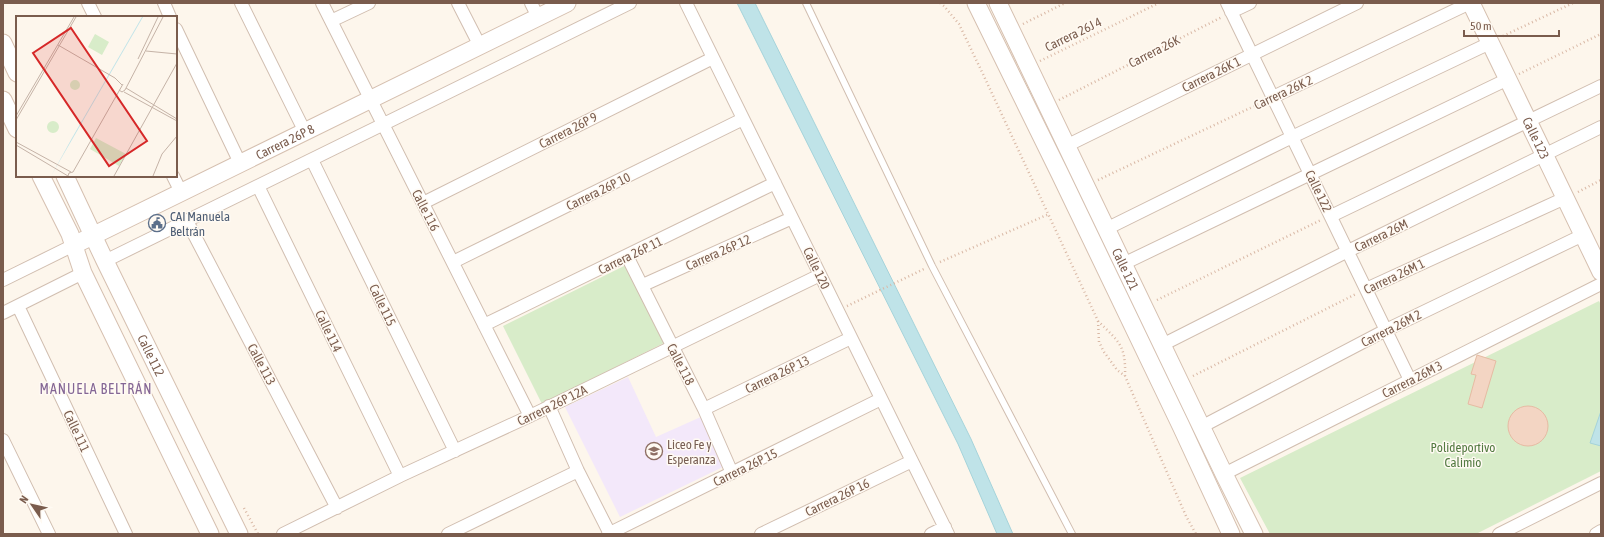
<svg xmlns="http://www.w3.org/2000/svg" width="1604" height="537" viewBox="0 0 1604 537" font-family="'Asap Condensed',sans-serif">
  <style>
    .education { fill: #f3e8fa }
    .green { fill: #d8ecc9 }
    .water { fill: #bfe3e8; stroke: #a5d3da }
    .building { fill: #f3d5c3; stroke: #e6bba3 }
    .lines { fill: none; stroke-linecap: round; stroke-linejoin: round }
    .lane-casing { stroke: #d1beb0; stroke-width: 8 }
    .street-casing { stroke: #d1beb0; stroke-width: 14 }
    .secondary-casing { stroke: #d6c0b0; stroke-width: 19 }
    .path { stroke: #d9b8a5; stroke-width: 2.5; stroke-dasharray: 1 3; stroke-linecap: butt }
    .lane { stroke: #fff; stroke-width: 6 }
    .street { stroke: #fff; stroke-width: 12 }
    .secondary { stroke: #fff; stroke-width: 17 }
    .labels { text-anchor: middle; stroke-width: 3; stroke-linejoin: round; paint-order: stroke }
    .street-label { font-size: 13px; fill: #7a5c4d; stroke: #fffaf3 }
    .service-label { font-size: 13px; fill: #4e5e75; stroke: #fffaf3; text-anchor: start }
    .education-label { font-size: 13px; fill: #785e54; stroke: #fffaf3; text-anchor: start }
    .park-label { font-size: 13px; fill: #537a41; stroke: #fffaf3 }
    .neighbourhood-label { font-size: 14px; letter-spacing: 1px; fill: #846695; stroke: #fffaf3 }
    .inset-road { fill: none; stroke: #c5b3a7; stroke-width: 1 }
    .view { fill: #d62828; fill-opacity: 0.15; stroke: #d62828; stroke-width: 2 }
    .inset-edge { fill: none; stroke: #7a5c4d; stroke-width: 2 }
  </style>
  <rect width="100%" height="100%" fill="#fdf6ec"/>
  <!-- education -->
  <path class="education" d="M628,377L656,437L703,416L727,465L620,517L565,407Z"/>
  <!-- green -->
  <path class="green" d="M626,265L664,343L542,404L503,326Z
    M1599,301L1601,305V471L1476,534H1270L1240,478Z"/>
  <!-- water -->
  <path class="water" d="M737,3H755L971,439L1013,534H997L958,444Z
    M1601,411V446L1590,443Z"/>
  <!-- building -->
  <path class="building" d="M160,215L165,223L153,229L149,221Z
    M1477,355L1496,361L1482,408L1468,404L1476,375L1471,374Z
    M1508 426a20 20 0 1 1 40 0a20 20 0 1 1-40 0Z"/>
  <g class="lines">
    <!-- lane casing -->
    <g class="lane-casing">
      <path id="lane" d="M806,3L932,266L1072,534"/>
    </g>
    <!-- street casing -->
    <g class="street-casing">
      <path id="street" d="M88,3L95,17
        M164,3L170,17
        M241,3L305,132
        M322,3L530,416
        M458,3L480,46
        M531,3L538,17
        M686,3L948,534
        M1227,3L1410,380
        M1231,12L1250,3
        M331,21L369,3
        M176,29L240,163
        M1273,97L1470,3
        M1066,146L1357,3
        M312,160L455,451
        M173,176L181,192
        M258,186L400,476
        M423,203L713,58
        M1331,216L1601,86
        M187,221L337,508
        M1106,229L1292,137L1490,43
        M627,256L704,409L732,473
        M105,261L630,3
        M453,262L743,119
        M1123,264L1508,79
        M3,280L74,245
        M643,285L792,218
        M1366,289L1565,198
        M18,306L126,534
        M3,313L83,273
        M484,325L775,183
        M1162,345L1348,251L1601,127
        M549,406L578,471L610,534
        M704,409L851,338
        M1201,427L1386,330L1583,235
        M3,440L49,534
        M1224,474L1601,284
        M283,534L400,476L530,416L820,275
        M448,534L578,471
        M608,534L881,399
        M761,534L912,461
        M931,534L945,527
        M1499,534L1601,483
        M1596,534L1601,531"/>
    </g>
    <!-- secondary casing -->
    <g class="secondary-casing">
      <g id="secondary">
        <path d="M976,3L1060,174L1181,426L1231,534"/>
        <path id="s1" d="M998,3L1224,474L1254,534"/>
        <path id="s2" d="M1471,3L1601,272"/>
        <path d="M3,43L17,73"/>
        <path d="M3,100L17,129"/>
        <path d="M41,176L70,234L83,273L210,534"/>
        <path id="s3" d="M65,176L105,261L239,534"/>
        <path id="s4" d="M74,245L567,3"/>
      </g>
    </g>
    <!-- path -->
    <path class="path" d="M940,3L944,6L959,24L982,72L1098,321C1119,342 1126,345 1125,376
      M1023,24L1065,3
      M1503,36L1573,3
      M1040,61L1159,3
      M1519,74L1601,34
      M1059,100L1222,17
      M1098,180L1263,102
      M1578,192L1601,180
      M940,262L1049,214
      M1157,300L1321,220
      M847,306L924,269
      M1098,321L1099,342L1104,352L1117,370L1125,376L1186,516L1196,534
      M1193,376L1356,294
      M244,508L258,534"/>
    <!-- lane -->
    <use href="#lane" class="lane"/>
    <!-- street -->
    <use href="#street" class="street"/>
    <!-- secondary -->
    <use href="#secondary" class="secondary"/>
  </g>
  <!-- icons -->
  <defs>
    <g id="civic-ring" transform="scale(0.9)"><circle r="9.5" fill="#fffaf3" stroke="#5c6f8a" stroke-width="1.5"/><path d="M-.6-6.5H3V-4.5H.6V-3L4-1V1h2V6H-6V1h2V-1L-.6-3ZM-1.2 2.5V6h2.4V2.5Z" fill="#5c6f8a"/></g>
    <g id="school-ring" transform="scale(0.9)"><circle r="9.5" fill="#fffaf3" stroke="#8d6e63" stroke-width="1.5"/><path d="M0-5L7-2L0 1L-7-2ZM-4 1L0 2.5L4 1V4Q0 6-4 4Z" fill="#8d6e63"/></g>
  </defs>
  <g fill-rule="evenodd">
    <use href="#civic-ring" x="157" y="223"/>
    <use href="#school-ring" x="654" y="451"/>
  </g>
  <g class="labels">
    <!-- street labels -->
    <g class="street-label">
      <text transform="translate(1073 34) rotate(-26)" y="5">Carrera 26J 4</text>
      <text transform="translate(1154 51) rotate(-27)" y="5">Carrera 26K</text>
      <text transform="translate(1211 74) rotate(-26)" y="5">Carrera 26K 1</text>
      <text transform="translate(1283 92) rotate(-25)" y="5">Carrera 26K 2</text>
      <text transform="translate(568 130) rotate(-27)" y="5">Carrera 26P 9</text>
      <text dy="5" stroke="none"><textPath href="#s2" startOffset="150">Calle 123</textPath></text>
      <text dy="5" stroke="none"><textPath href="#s4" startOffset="235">Carrera 26P 8</textPath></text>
      <text transform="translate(598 191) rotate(-26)" y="5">Carrera 26P 10</text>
      <text transform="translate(1319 191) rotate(64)" y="5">Calle 122</text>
      <text transform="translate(426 210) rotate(63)" y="5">Calle 116</text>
      <text transform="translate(1381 235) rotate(-26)" y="5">Carrera 26M</text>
      <text transform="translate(718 252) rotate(-24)" y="5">Carrera 26P 12</text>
      <text transform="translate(630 255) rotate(-26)" y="5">Carrera 26P 11</text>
      <text transform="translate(817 268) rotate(64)" y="5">Calle 120</text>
      <text dy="5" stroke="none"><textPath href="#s1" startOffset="295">Calle 121</textPath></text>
      <text transform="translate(1394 276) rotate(-25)" y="5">Carrera 26M 1</text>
      <text transform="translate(383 305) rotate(64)" y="5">Calle 115</text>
      <text transform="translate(1391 328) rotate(-27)" y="5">Carrera 26M 2</text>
      <text transform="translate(329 331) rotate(64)" y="5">Calle 114</text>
      <text dy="5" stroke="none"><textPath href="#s3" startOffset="199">Calle 112</textPath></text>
      <text transform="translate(262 364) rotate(62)" y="5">Calle 113</text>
      <text transform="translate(681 364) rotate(63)" y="5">Calle 118</text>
      <text transform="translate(777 374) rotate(-26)" y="5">Carrera 26P 13</text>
      <text transform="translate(1412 379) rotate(-27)" y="5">Carrera 26M 3</text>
      <text transform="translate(552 405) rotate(-26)" y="5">Carrera 26P 12A</text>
      <text transform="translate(77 431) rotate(65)" y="5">Calle 111</text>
      <text transform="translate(745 467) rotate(-26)" y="5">Carrera 26P 15</text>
      <text transform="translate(837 497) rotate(-26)" y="5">Carrera 26P 16</text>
    </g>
    <!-- service labels -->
    <g class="service-label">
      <text x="170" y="221">CAI Manuela<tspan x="170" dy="15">Beltrán</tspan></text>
    </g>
    <!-- education labels -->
    <g class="education-label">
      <text x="667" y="449">Liceo Fe y<tspan x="667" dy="15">Esperanza</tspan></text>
    </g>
    <!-- park labels -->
    <g class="park-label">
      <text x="1463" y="452">Polideportivo<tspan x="1463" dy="15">Calimio</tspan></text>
    </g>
    <!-- neighbourhood labels -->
    <g class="neighbourhood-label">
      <text x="96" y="394">MANUELA BELTRÁN</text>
    </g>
  </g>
  <!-- overview -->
  <g transform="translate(16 16)">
    <rect width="161" height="161" fill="#fdf6ec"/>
    <path d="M79,18L93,26L86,39L72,31ZM54 69a5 5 0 1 1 10 0a5 5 0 1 1-10 0ZM31 111a6 6 0 1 1 12 0a6 6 0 1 1-12 0ZM80,122L110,138L103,150L74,133Z" fill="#d8ecc9"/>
    <path d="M126,1H127L35,160L56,122Z" fill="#bfe3e8"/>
    <path class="inset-road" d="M42,29L99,62L106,69M130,35L161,38M122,43L142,1M110,72L161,103M103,74L106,76L109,74L147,1M108,76L161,105M0,100L58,1M0,104L60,1M0,126L55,156M0,129L52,160L53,157L57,156M57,156L107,68M98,160L161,47M137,160L146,138L161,120"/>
    <path class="view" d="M55,12L131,125L93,150L17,37Z"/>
    <rect width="161" height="161" class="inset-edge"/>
  </g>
  <!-- border -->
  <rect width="1604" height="537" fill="none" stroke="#7a5c4d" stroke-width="8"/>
  <!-- north arrow -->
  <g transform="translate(32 505) rotate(304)" stroke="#fffaf3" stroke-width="3" paint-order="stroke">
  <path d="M0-3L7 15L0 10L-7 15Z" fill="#7a5c4d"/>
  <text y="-6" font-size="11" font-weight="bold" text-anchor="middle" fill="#7a5c4d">N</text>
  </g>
  <!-- scale -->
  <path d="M1464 30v6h95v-6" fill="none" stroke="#7a5c4d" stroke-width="2"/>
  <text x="1470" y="30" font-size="12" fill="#7a5c4d" stroke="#fffaf3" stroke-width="3" paint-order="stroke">50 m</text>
</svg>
